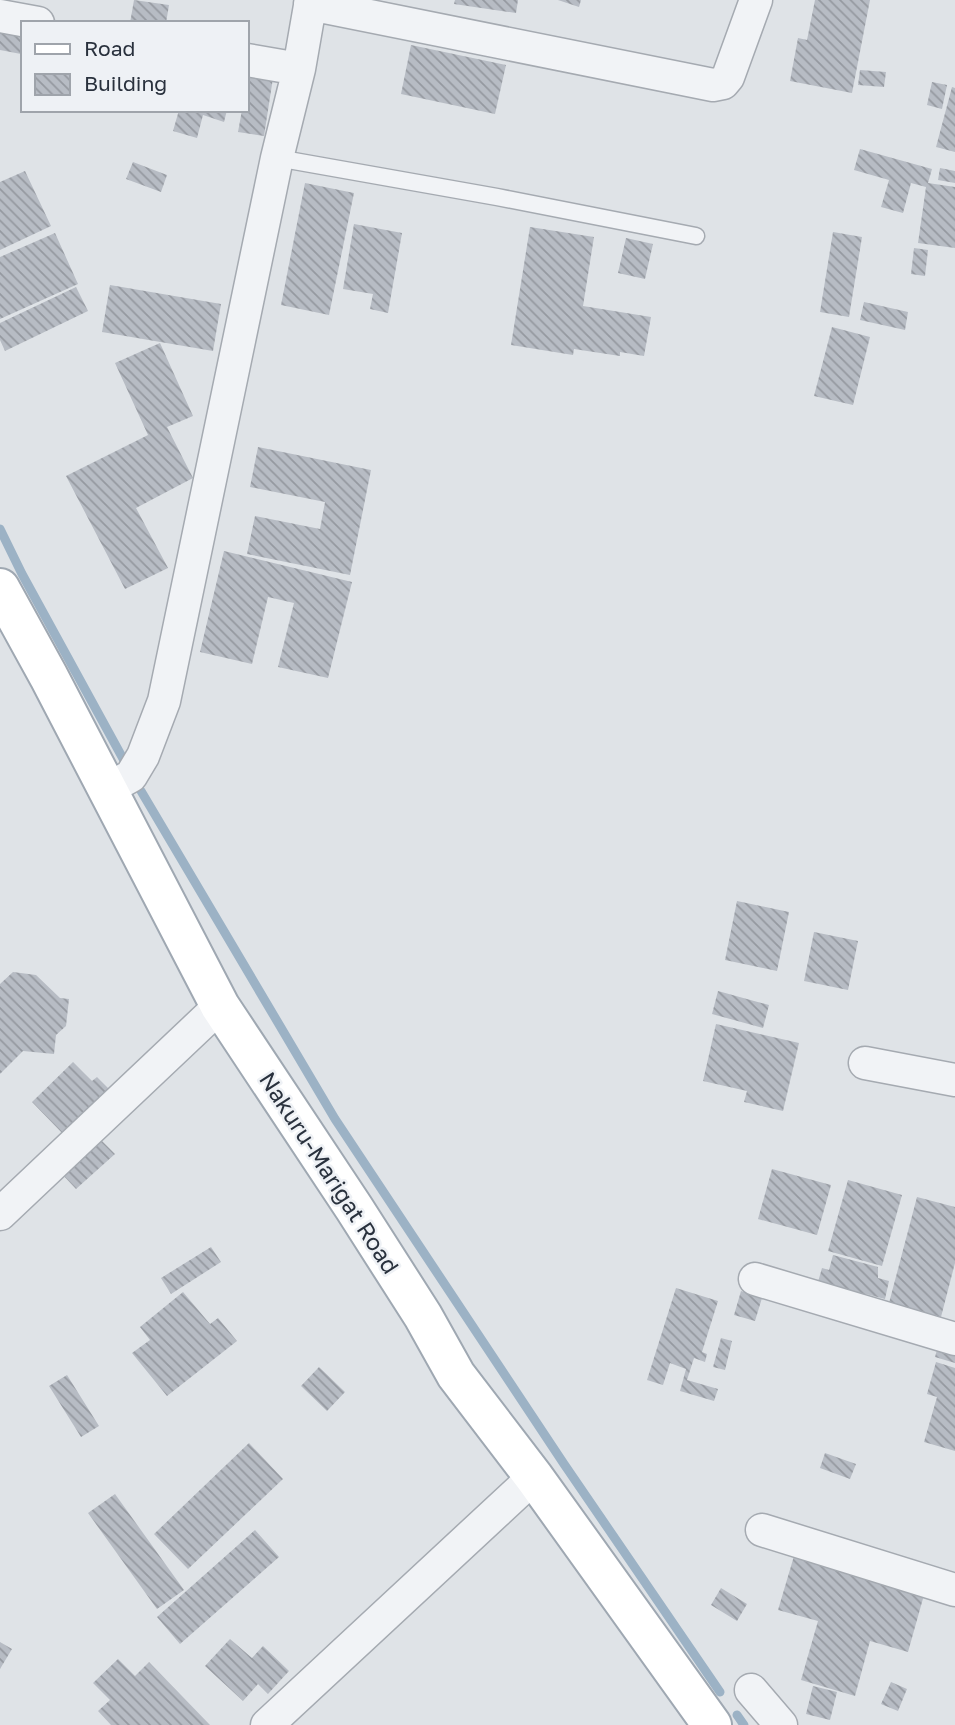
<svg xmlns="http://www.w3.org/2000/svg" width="955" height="1725" viewBox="0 0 955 1725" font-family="'Golos Text',sans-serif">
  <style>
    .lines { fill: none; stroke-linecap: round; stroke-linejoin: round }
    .stream { stroke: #9cb2c5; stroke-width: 9 }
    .building { fill: url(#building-back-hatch) }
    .service-casing { stroke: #a5aab1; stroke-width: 19 }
    .minor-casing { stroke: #a5aab1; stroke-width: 35 }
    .primary-casing { stroke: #9fa8b2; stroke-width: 42 }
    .service { stroke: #f1f3f6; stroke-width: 16 }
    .minor { stroke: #f1f3f6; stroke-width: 32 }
    .primary { stroke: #fff; stroke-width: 38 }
    .labels { text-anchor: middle; stroke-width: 5; stroke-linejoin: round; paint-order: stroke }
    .street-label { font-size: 23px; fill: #29313d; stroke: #eef1f5 }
  </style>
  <defs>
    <pattern id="building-back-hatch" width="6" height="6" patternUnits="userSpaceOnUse" patternTransform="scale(1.75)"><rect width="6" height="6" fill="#b7bcc4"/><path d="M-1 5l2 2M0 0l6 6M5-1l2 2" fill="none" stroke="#9599a0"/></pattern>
  </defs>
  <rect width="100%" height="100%" fill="#dfe3e7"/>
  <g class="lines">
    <!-- stream -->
    <path class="stream" d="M0,529L22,574L127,766
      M141,791L335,1119L564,1464L720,1692
      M737,1715L744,1725"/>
  </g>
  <!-- building -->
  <path class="building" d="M134,0L169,5L166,23H130Z
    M455,0H518L516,13L454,4Z
    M558,0H581L579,7Z
    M815,0H870L852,93L790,81L798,38L807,40Z
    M0,26L23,31V45L21,54L0,50Z
    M411,45L506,65L495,114L401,94Z
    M860,70L886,72L884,87L858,85Z
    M247,74L273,78L264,136L238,132L242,110H247Z
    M932,82L947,85L942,109L927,105Z
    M952,87L955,88V152L936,147Z
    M179,110H227L224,122L203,115L197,138L173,131Z
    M860,149L932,169L928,183L955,187V248L918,243L926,187L911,183L903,213L881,207L889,180L854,170Z
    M133,162L167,175L161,192L126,179Z
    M940,168L955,171V183L938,180Z
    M25,171L51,226L0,250V182Z
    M305,183L354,193L329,315L281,305Z
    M354,224L402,233L388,313L370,309L373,294L343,289Z
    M530,227L594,237L583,306L651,317L644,356L620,352V356L574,349L573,355L511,345Z
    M833,232L862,237L849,317L820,312Z
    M55,233L78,284L0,319V257Z
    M626,238L653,244L645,279L618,273Z
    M914,248L928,250L925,276L911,274Z
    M110,285L221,304L213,351L102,332Z
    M76,287L88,311L5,351L0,340V323Z
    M864,302L908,312L905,330L860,320Z
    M832,327L870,337L853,405L814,396Z
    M160,343L193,416L167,427L193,478L136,508L168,568L125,589L66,476L148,435L115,363Z
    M258,447L371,470L350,575L247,554L255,516L320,529L325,502L250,487Z
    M224,551L352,582L328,678L278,667L294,603L268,597L252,664L200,652Z
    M737,901L789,912L777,971L725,960Z
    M814,932L858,941L848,990L804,981Z
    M13,972L36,975L60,998L69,999L66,1026L56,1035L54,1054L23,1051L0,1074V984Z
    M718,991L769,1005L763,1028L712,1014Z
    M716,1024L799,1043L783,1111L744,1102L747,1091L703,1081Z
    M73,1062L92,1081L97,1077L112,1092L66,1137L32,1102Z
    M100,1139L115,1154L76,1189L61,1173Z
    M772,1169L831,1185L817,1235L758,1219Z
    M848,1180L902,1195L882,1266L828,1251Z
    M917,1197L955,1207V1263L941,1317L889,1303Z
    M211,1247L221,1262L171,1294L161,1278Z
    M833,1255L878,1267V1278L889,1281L885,1299L866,1294L864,1302L816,1289L822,1268L829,1270Z
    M676,1288L718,1301L702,1352L707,1354L705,1362L694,1358L687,1380L718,1389L714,1401L680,1391L686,1369L670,1363L663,1385L647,1380Z
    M741,1291L762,1298L755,1321L734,1315Z
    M183,1292L210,1324L218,1318L237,1341L167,1396L132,1353L150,1340L140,1327Z
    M721,1338L732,1341L725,1370L713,1367Z
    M938,1346L955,1350V1363L935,1357Z
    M936,1362L955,1368V1451L924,1442L937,1397L927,1394Z
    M319,1367L345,1392L327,1411L301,1386Z
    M67,1375L99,1426L81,1437L49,1386Z
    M249,1443L283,1479L188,1569L154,1534Z
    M825,1453L856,1464L850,1479L820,1468Z
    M115,1494L184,1590L157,1609L88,1513Z
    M255,1530L279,1557L180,1644L157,1617Z
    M794,1556L924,1595L908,1652L870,1641L855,1696L801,1680L818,1621L778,1610Z
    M721,1588L747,1604L737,1621L711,1605Z
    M230,1639L252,1658L263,1646L289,1671L268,1694L258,1684L243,1701L205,1666Z
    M0,1642L12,1649L0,1669Z
    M118,1659L135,1676L149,1662L210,1725H111L98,1711L110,1700L93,1683Z
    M891,1682L907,1689L898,1711L881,1704Z
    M813,1686L837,1692L830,1720L806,1714Z"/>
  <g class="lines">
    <!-- service casing -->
    <g class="service-casing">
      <path id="service" d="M277,158L497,197L696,236"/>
    </g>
    <!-- minor casing -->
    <g class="minor-casing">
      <path id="minor" d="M310,4L713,85L723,83L728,77L756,0
        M0,16L38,23
        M247,60L299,69
        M106,790L131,776L143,756L164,701L277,158L299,69L311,0
        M865,1063L955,1080
        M0,1214L220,1006
        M755,1279L955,1339
        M762,1530L955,1590
        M751,1690L781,1725
        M267,1725L534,1477"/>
    </g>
    <!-- primary casing -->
    <g class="primary-casing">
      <path id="primary" d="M0,588L49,677L220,1006L354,1208L423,1316L456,1375L534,1477L712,1725"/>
    </g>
    <!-- service -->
    <use href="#service" class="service"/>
    <!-- minor -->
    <use href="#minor" class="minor"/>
    <!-- primary -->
    <use href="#primary" class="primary"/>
  </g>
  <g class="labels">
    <!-- street labels -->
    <g class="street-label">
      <text transform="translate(329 1173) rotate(57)" y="8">Nakuru-Marigat Road</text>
    </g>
  </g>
  <!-- legend -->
  <rect x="21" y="21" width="228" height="91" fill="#eef1f5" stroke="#9fa4ab" stroke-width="2"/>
  <rect x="35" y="44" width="35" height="10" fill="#ffffff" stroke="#9fa4ab" stroke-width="2"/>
  <text x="84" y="56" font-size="21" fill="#29313d">Road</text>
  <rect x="35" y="74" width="35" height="21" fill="url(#building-back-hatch)" stroke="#9fa4ab" stroke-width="2"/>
  <text x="84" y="91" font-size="21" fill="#29313d">Building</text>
</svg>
